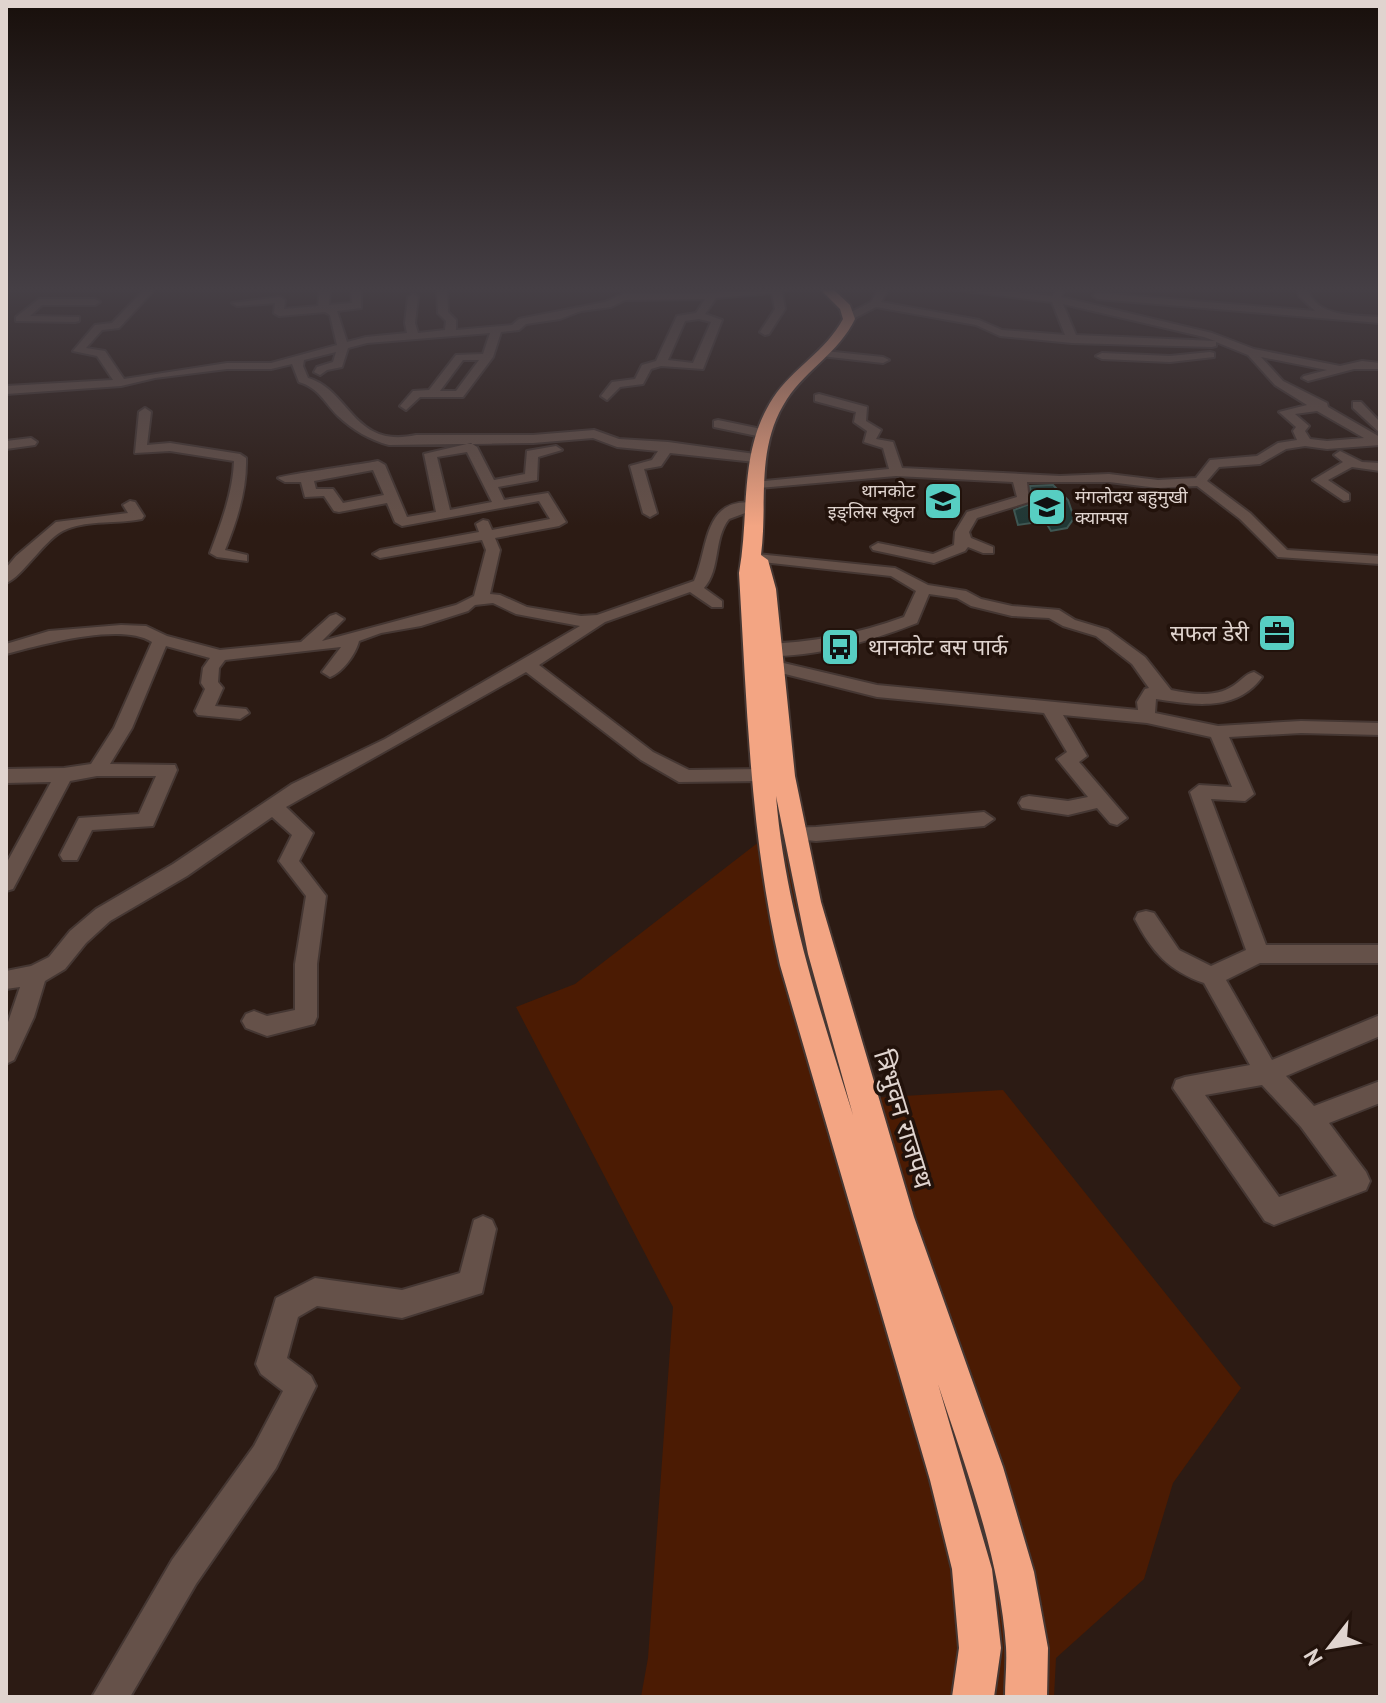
<svg xmlns="http://www.w3.org/2000/svg" width="1386" height="1703" viewBox="0 0 1386 1703" font-family="'PT Sans','Noto Sans Devanagari',sans-serif">
  <style>
    .green { fill: #4b1b03 }
    .building { fill: #203835; stroke: #3e5753; stroke-width: 2 }
    .lines { fill: none; stroke-linecap: round; stroke-linejoin: round }
    .minor-casing { stroke: #453733; stroke-width: 4 }
    .highway-casing { stroke: #453733; stroke-width: 4 }
    .minor { fill: #655149; fill-rule: evenodd }
    .highway { fill: #f3a583; fill-rule: evenodd }
    .labels { text-anchor: middle; stroke-width: 7; stroke-linejoin: round; paint-order: stroke }
    .far-poi-label { font-size: 18px; fill: #e0d4cf; stroke: #22120b; text-anchor: end }
    .poi-label { font-size: 22px; fill: #e0d4cf; stroke: #22120b; text-anchor: end }
    .near-street-label { font-size: 26px; fill: #e0d4cf; stroke: #22120b }
  </style>
  <rect width="100%" height="100%" fill="#2c1b14"/>
  <!-- green -->
  <path class="green" d="M795,814L871,1098L1003,1090L1241,1388L1173,1483L1144,1579L1056,1658L1054,1697H641L648,1658L673,1307L516,1007L575,984Z"/>
  <!-- building -->
  <path class="building" d="M1053,485L1068,500L1074,518L1067,528L1051,531L1045,521L1018,525L1014,510L1032,503L1030,486Z"/>
  <g class="lines">
    <!-- minor casing -->
    <g class="minor-casing">
      <path id="minor" d="M146,288H156L119,328L102,330L86,348L105,351L124,379L227,363H271L337,345L330,315L325,312L279,316L274,313L275,303L237,306L232,303L280,297L285,300L284,309L318,306L320,288H330L329,305L352,303L351,288H361V308L337,311L347,342L366,337L407,333L405,323L408,297L413,294L418,297L415,323L418,333L445,330L446,321L438,313L437,288H447L448,312L456,320V330L512,325L519,319L605,302L623,294H697L794,288L782,292L785,309L769,334L765,335L760,332L775,309L772,293L716,298L705,314L722,320L703,369L661,366L651,369L643,384L620,387L607,400L601,396L612,382L635,379L642,365L656,361L677,316L696,313L705,299L625,300L611,307L581,311L560,319L526,324L519,330L501,332L493,357L463,397H420L406,410L400,406L413,391L429,390L456,355L483,354L490,333L367,343L348,348L342,367L327,370L320,375L314,372L317,367L333,362L336,352L304,360L303,366L308,378C350,390 353,449 416,435H533L594,430L619,439L668,442L755,454L761,458L755,462L670,453L661,466L644,469L657,513L650,517L643,513L630,466L652,460L658,451L617,447L593,438L533,443L389,445C370,440 353,430 338,416C324,402 319,388 299,382L292,364L271,369H227L155,378L121,386L6,394V386L113,380L97,356L73,351L95,325L112,323ZM699,319L711,322L693,363L668,360L685,321ZM463,360H479L456,391H440Z
        M879,288H889L881,302L979,320L1002,330L1065,335L1052,302L943,288H975L1052,296L1058,289L1063,292L1061,297L1212,333L1254,349L1340,366L1362,361L1380,363V369H1354L1308,381L1302,378L1304,376L1327,370L1261,357L1283,381L1327,403L1328,407L1380,437V445L1327,449L1305,446L1286,449L1260,464L1219,467L1207,481L1250,513L1287,550L1380,556V564L1278,557L1240,519L1197,486L1158,488L1109,482H1027L1029,502L977,518L969,532L971,538L993,547V553H983L968,547L965,551L934,563L873,550L871,547L878,543L933,554L954,545L955,532L967,512L1017,497L1013,482L896,476L749,489V483L754,482L889,469L883,448L864,442L867,431L854,422L856,412L815,401V395L819,394L867,407L866,421L881,430L876,439L893,442L902,468L1060,476L1109,474L1158,480L1196,478L1210,460L1257,456L1278,443L1297,440L1293,431L1296,427L1279,412L1307,405L1275,385L1248,355L1216,342V346L1212,347L1072,343L1000,336L976,325L876,307L853,319H845V315L871,302ZM1063,304L1204,337L1215,341L1076,335ZM1317,411L1364,438L1327,441L1310,439L1305,431L1309,426L1295,414Z
        M1297,288H1307C1316,318 1354,315 1380,317V323L1098,299L1093,296L1098,293L1315,311L1299,296Z
        M39,299H95L100,302L95,305H42L30,316L79,317V321L75,322L16,321V317Z
        M825,351L883,357L889,360L883,363L821,356L819,354Z
        M1210,352L1214,353V357L1170,362L1102,359L1096,356L1102,353L1170,356Z
        M1353,402H1361L1380,422V433L1353,408Z
        M145,408L151,412L147,445L170,443L240,454L246,458C247,490 237,521 225,550L247,555V561L217,557L210,553C221,524 233,492 234,461L170,451L135,453L139,412Z
        M718,420L766,430L768,433L762,437L714,427V421Z
        M31,438L37,442L35,445L6,449V441Z
        M471,443L477,447L494,480L525,474L527,451L556,446L562,450L538,457L537,480L498,487L504,500L548,493L566,522L559,526L495,538L500,550L490,594L500,595L527,607L581,616L597,615L694,581C709,549 702,496 756,503V509L729,519C713,539 721,569 704,588L722,601V607H712L690,592L605,622L539,665L653,752L689,770L762,769L769,771L771,776L769,781L679,782L641,760L526,672L286,807L313,833L299,861L326,896L317,964V1017L314,1024L267,1036L246,1028L242,1021L246,1014L254,1011L267,1016L295,1010V964L306,896L279,861L292,835L272,817L187,876L110,921L86,943L65,969L45,981L34,1017L14,1060L6,1064V1028L20,987L6,989V971L31,966L49,957L70,931L96,909L173,864L292,784L385,739L580,626L516,614L493,603L475,605L468,611L421,626L381,633L359,641C356,654 342,673 330,677L322,672L341,647L225,660L219,668L218,682L223,688L215,706L246,709L249,713L240,719L198,715L195,711L205,689L201,683L203,668L210,658L166,646L132,728L110,764L175,765L177,770L153,826L92,830L77,860H63L60,855L79,818L139,814L156,776H97L70,781L13,889L6,891V864L51,782L6,783V769L64,768L91,764L114,728L152,642C121,622 41,645 6,654V644L49,631L121,625L146,626L167,636L220,650L301,642L330,616L336,614L344,619L322,641L456,605L474,596L486,550L482,540L380,558L373,554L380,550L479,532L476,524L483,520L488,521L492,530L550,519L539,501L402,526L395,522L387,503L339,512L334,511L324,496L305,497L301,482H285L278,478C283,475 364,464 378,461L385,465L407,517L436,512L424,454ZM467,452L492,502L450,510L437,457ZM373,470L384,495L343,503L333,489H316L314,481Z
        M1340,451L1362,462L1380,463V471L1352,467L1328,480L1349,494V500L1344,501L1313,480L1343,462L1334,455Z
        M130,501L135,502L144,516L142,519C118,524 89,520 67,529C46,536 23,577 6,583V568L16,556L56,522L128,513L123,505Z
        M757,554L895,568L928,585L966,591L981,599L1012,606L1059,610L1075,620L1108,630L1145,657L1171,690C1191,694 1215,698 1233,686C1241,681 1245,674 1254,672L1262,677C1237,712 1194,705 1156,699L1155,713L1218,726L1301,721L1380,723V735L1301,733L1229,737L1254,794L1245,801L1211,799L1266,945H1380V963H1260L1226,980L1272,1060L1380,1015V1036L1286,1076L1314,1106L1380,1081V1103L1329,1123L1366,1172L1370,1181L1366,1190L1274,1225L1265,1221L1173,1088L1176,1080L1185,1077L1250,1065L1204,983C1169,971 1152,952 1135,919L1138,913L1146,911L1154,913L1179,950L1211,966L1246,950L1190,792L1199,785L1232,787L1211,737L1147,723L1063,715L1087,756L1079,762L1127,818L1117,825L1110,823L1097,808L1068,815L1022,808L1019,803L1022,798L1029,796L1068,801L1088,797L1057,759L1067,752L1044,713L877,697L769,670L767,666L775,661L877,685L1138,710L1137,702L1145,689L1149,688L1132,664L1096,636L1063,626L1049,618L1012,616L971,606L957,598L929,594L917,623C871,641 797,664 748,653L746,649L754,644C806,644 855,635 904,617L916,591L891,576L752,561V555ZM1262,1085L1301,1127L1337,1176L1279,1197L1205,1095Z
        M984,812L994,819L984,826L816,841L786,838L783,833L786,828L816,827Z
        M483,1216L492,1220L496,1229L482,1293L402,1318L317,1306L298,1317L287,1358L311,1376L316,1386L276,1468L196,1584L130,1697H92L172,1560L254,1446L283,1391L261,1374L256,1364L276,1298L315,1278L402,1290L460,1273L474,1220Z"/>
    </g>
    <!-- highway casing -->
    <g class="highway-casing">
      <path id="highway" d="M819,288H832L850,305L855,319C839,352 807,369 787,399C755,448 768,501 761,555L768,560L776,589L795,776L821,902L914,1217L1003,1467L1034,1572L1048,1648L1047,1697H1005C1005,1681 1007,1664 1006,1647C1000,1558 966,1469 938,1384L992,1569L1001,1648L994,1697H952L959,1648L952,1569L930,1480L780,965C750,834 747,706 739,573C750,513 738,452 773,398C793,368 826,351 843,319L840,309ZM776,796L808,954L853,1115C820,1010 785,906 776,796Z"/>
    </g>
    <!-- minor -->
    <use href="#minor" class="minor"/>
    <!-- highway -->
    <use href="#highway" class="highway"/>
  </g>
  <!-- sky -->
  <linearGradient id="sky" x2="0" y2="1"><stop stop-color="#180f0b"/><stop offset="0.55" stop-color="#453f45"/><stop offset="1" stop-color="#453f45" stop-opacity="0"/></linearGradient>
  <rect width="1386" height="526" fill="url(#sky)"/>
  <!-- icons -->
  <defs>
    <g id="school-square" transform="scale(2)"><rect x="-9" y="-9" width="18" height="18" rx="4" fill="#57cec2" stroke="#22120b"/><path d="M0-5L7-2L0 1L-7-2ZM-4 1L0 2.5L4 1V4Q0 6-4 4Z" fill="#111"/></g>
    <g id="university-square" transform="scale(2)"><rect x="-9" y="-9" width="18" height="18" rx="4" fill="#57cec2" stroke="#22120b"/><path d="M0-5L7-2L0 1L-7-2ZM-4 1L0 2.5L4 1V4Q0 6-4 4Z" fill="#111"/></g>
    <g id="office-square" transform="scale(2)"><rect x="-9" y="-9" width="18" height="18" rx="4" fill="#57cec2" stroke="#22120b"/><path d="M-6-3h4V-5.5h4V-3h4V5H-6ZM-1-4.5V-3h2v-1.5ZM-6 0V1H6V0Z" fill="#111"/></g>
    <g id="bus-square" transform="scale(2)"><rect x="-9" y="-9" width="18" height="18" rx="4" fill="#57cec2" stroke="#22120b"/><path d="M-5-6H5V4H4V6H2V4H-2V6H-4V4H-5ZM-3.5-4V0h7V-4ZM-3.5 1.2v1.5H-2V1.2ZM2 1.2v1.5H3.5V1.2Z" fill="#111"/></g>
  </defs>
  <g fill-rule="evenodd">
    <use href="#school-square" x="943" y="501"/>
    <use href="#university-square" x="1047" y="507"/>
    <use href="#office-square" x="1277" y="633"/>
    <use href="#bus-square" x="840" y="647"/>
  </g>
  <g class="labels">
    <!-- far-poi labels -->
    <g class="far-poi-label">
      <text x="915" y="497">थानकोट<tspan x="915" dy="21">इङ्लिस स्कुल</tspan></text>
      <text x="1075" y="503" text-anchor="start">मंगलोदय बहुमुखी<tspan x="1075" dy="21">क्याम्पस</tspan></text>
    </g>
    <!-- poi labels -->
    <g class="poi-label">
      <text x="1249" y="641">सफल डेरी</text>
      <text x="868" y="655" text-anchor="start">थानकोट बस पार्क</text>
    </g>
    <!-- near-street labels -->
    <g class="near-street-label">
      <text transform="translate(903 1119) rotate(73)" y="9">त्रिभुवन राजपथ</text>
    </g>
  </g>
  <!-- border -->
  <rect width="1386" height="1703" fill="none" stroke="#e0d4cf" stroke-width="16"/>
  <!-- north arrow -->
  <g transform="translate(1330 1647) rotate(239)" stroke="#22120b" stroke-width="6" paint-order="stroke">
  <path d="M0-6L14 30L0 20L-14 30Z" fill="#e0d4cf"/>
  <text y="-12" font-size="22" font-weight="bold" text-anchor="middle" fill="#e0d4cf">N</text>
  </g>
</svg>
